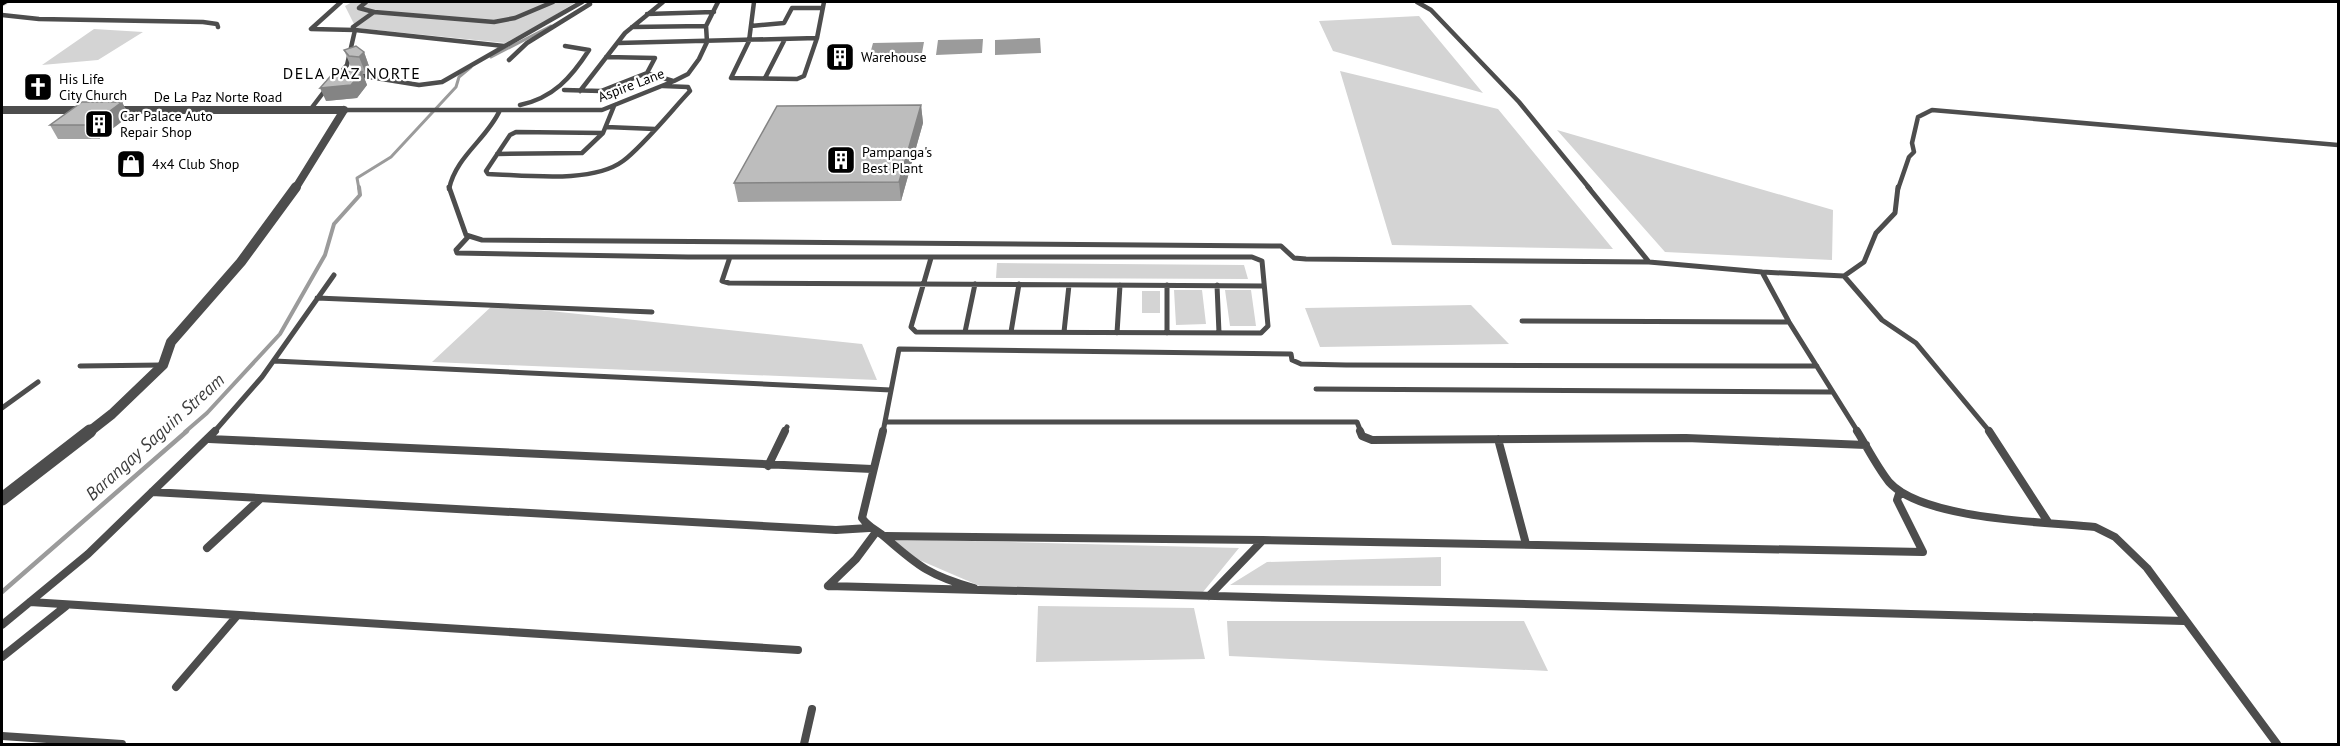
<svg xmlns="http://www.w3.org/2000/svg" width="2340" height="746" viewBox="0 0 2340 746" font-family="'PT Sans',sans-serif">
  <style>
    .green { fill: #d4d4d4 }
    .water { fill: #9b9b9b }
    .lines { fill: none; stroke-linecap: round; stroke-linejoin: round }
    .stream-far2 { stroke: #9b9b9b; stroke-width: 3 }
    .stream-far1 { stroke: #9b9b9b; stroke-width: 4 }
    .stream { stroke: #9b9b9b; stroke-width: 4.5 }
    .trunk-casing { stroke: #dbdbdb; stroke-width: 2 }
    .minor-far2 { stroke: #4d4d4d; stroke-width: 4.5 }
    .minor-far1 { stroke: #4d4d4d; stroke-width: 5 }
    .minor { stroke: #4d4d4d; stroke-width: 8 }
    .tertiary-far2 { stroke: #4d4d4d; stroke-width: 8 }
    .tertiary-far1 { stroke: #4d4d4d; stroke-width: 10 }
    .tertiary { stroke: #4d4d4d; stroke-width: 13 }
    .trunk { fill: #000; fill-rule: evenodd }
    .wall { fill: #a3a3a3 }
    .shaded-wall { fill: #848484 }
    .building { fill: #bdbdbd; stroke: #848484; stroke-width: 1.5 }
    .labels { text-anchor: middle; stroke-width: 4.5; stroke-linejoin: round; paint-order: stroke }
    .far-poi-label { font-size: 14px; fill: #000; stroke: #fff; text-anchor: start }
    .far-street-label { font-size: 14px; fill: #000; stroke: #fff }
    .far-quarter-label { font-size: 16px; letter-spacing: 1.5px; fill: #000; stroke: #fff }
    .water-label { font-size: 18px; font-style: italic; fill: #3c3c3c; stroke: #fff }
  </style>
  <rect width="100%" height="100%" fill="#fff"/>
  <!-- green -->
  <path class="green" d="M352,2H576L533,29L505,43L356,28L345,6Z
    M1419,16L1483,93L1333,51L1319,21Z
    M94,29L143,32L98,60L42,65Z
    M1340,71L1498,109L1613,249L1392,245Z
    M1557,130L1833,210L1832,260L1665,252Z
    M997,263L1244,265L1248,279L996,278Z
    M1174,290H1202L1206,324L1176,325Z
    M1225,290H1251L1256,326H1230Z
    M1142,291H1160V313H1142Z
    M493,305L862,344L877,380L432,362Z
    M1471,305L1509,344L1320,347L1305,308Z
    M892,539L1239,548L1203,592L982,587L917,559Z
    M1441,557V586L1230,585L1267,562Z
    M1038,606L1194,608L1205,659L1036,662Z
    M1227,621H1524L1548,671L1229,656Z"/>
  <!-- water -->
  <path class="water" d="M1040,38L1041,53L995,55V40Z
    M983,39L982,53L936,55L938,40Z
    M924,42L922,53L870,54L873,43Z"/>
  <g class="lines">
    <!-- stream-far2 -->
    <path class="stream-far2" d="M491,57L551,26
      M359,189L357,178L391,157L456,87L459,77L471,67"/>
    <!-- stream-far1 -->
    <path class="stream-far1" d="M185,432L207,413L280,334L325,255L334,224L360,195L359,187"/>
    <!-- stream -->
    <path class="stream" d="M2,592L187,431"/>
    <!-- trunk casing -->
    <g class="trunk-casing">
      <path id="trunk" d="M2,2H9L2,6Z"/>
    </g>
    <!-- minor-far2 -->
    <path class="minor-far2" d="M341,2L311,29L355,30L504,46
      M754,2L749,41L731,78L797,79L804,76L817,38L824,2
      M1417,2L1431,10L1519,102L1590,189
      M374,12L494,22L515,18L553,2
      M647,14L714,12
      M2,15L39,19L203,22L217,24L218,27
      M751,26L784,23L792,8H822
      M632,27L706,26
      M618,43L817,38
      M606,57L655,58L647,73L673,81
      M509,60L527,43L590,4
      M357,75L419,85L442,82L582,2
      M337,77L347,65L355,30L353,27L374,12L359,8L366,2
      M765,78L785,39
      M564,90L601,91L647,73
      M580,91L625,33L663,2
      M520,105C553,98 571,78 589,50L565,46
      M310,110L326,89
      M344,110H500C487,139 456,156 449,189
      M500,110H602L674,81L688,74L699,59L707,42L706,26L718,2
      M606,127L655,129
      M603,133L516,132L510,135L486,171L488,174C525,175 592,184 623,161C643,146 672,110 690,91L688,87L663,86
      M497,154L582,153L603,133L614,106
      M1898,189L1909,157L1914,152L1912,143L1918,117L1932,110L2338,145"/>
    <!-- minor-far1 -->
    <path class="minor-far1" d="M449,187L466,235L482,240L1281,246L1294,258L1306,259L1649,262
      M1588,187L1649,262L1762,272L1789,322L1858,432
      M468,237L456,250L457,253L688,257H1252L1262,261L1268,326L1261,333L916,332L911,327L931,258
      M730,257L722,281L729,283L1263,286
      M1762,272L1844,276L1864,262L1876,233L1895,213L1898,187
      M1844,276L1882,320L1916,343L1990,432
      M1167,285V333
      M1217,285L1219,333
      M317,298L652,312
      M1522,321L1789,322
      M965,332L975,284
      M1011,332L1019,284
      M1064,332L1069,285
      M1117,333L1120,285
      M274,361L891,390
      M80,366L162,365
      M1316,389L1832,392
      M2,408L38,382
      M886,422H1357L1361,432
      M214,432L262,377L334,275
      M784,432L787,427
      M883,432L899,349L1291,354L1292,360L1301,364L1346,365L1817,366"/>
    <!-- minor -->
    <path class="minor" d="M883,431L862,518C869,528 877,530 886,538C919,567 931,576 974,588
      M1360,431L1362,436L1372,440L1686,438L1866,445
      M1857,431C1867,447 1877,467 1889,482C1923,520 2046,522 2095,527L2115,537L2147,568L2277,744
      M1989,431L2048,522
      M209,439L872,469
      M1498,439L1526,544
      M768,466L785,431
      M152,492L836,530L869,528
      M885,536L1263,540
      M207,548L260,499
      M828,586L2184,621
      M828,586L856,559L876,532
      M1209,596L1263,540L1923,552L1897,500L1900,491
      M30,602L798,650
      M2,625L88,554L215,431
      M2,657L66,606
      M176,687L236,617
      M2,736L122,744
      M804,744L812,709"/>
    <!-- tertiary-far2 -->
    <path class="tertiary-far2" d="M2,110H85
      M113,110H344
      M295,189L344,110"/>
    <!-- tertiary-far1 -->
    <path class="tertiary-far1" d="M89,432L112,414L163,365L171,342L241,262L296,187"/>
    <!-- tertiary -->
    <path class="tertiary" d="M2,499L90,431"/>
    <!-- trunk -->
    <use href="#trunk" class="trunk"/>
  </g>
  <!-- wall -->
  <path class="wall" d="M344,50L364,52L370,69L366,74H363L367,85L357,98L326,101L355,72L351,67Z
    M122,102L129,116L99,139H58L50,125Z
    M921,105L923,123L901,201L738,202L734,183Z"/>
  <!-- shaded-wall -->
  <path class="shaded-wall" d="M364,52L370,69L366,74L359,57Z
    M362,72L367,85L357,98L326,101L320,88Z
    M122,102L129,116L99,139L91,125Z
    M921,105L923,123L901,201L899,182Z"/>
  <!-- building -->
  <path class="building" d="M356,46L364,52L359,57L349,56L344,50Z
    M335,71L362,72L351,85L320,88Z
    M82,102H122L91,125H50Z
    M921,105L899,182L734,183L777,106Z"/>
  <!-- icons -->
  <defs>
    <g id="building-square" transform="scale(1.5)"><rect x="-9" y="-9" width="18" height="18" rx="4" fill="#000" stroke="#fff"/><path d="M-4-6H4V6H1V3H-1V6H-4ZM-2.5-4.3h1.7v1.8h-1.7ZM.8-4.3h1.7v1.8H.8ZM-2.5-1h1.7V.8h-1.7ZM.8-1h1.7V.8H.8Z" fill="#fff"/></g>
    <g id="church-square" transform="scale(1.5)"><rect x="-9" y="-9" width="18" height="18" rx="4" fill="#000" stroke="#fff"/><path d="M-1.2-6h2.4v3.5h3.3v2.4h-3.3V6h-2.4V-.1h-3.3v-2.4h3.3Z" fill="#fff"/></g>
    <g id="shop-square" transform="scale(1.5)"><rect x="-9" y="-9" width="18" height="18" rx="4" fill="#000" stroke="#fff"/><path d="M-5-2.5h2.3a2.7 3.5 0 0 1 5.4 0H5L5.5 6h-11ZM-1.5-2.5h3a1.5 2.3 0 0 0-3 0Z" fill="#fff"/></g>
  </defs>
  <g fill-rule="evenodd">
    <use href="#building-square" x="840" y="57"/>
    <use href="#church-square" x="38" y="87"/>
    <use href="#building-square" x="99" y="124"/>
    <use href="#building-square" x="841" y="160"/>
    <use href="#shop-square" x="131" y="164"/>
  </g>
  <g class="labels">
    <!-- far-poi labels -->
    <g class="far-poi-label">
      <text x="861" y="62">Warehouse</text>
      <text x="59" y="84">His Life<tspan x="59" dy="16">City Church</tspan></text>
      <text x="120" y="121">Car Palace Auto<tspan x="120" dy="16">Repair Shop</tspan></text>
      <text x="862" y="157">Pampanga's<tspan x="862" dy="16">Best Plant</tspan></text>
      <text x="152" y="169">4x4 Club Shop</text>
    </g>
    <!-- far-street labels -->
    <g class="far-street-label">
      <text transform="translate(631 85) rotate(-21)" y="5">Aspire Lane</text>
      <text x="218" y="102">De La Paz Norte Road</text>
    </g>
    <!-- far-quarter labels -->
    <g class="far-quarter-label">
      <text x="352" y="79">DELA PAZ NORTE</text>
    </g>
    <!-- water labels -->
    <g class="water-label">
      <text transform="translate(155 437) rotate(-42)" y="6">Barangay Saguin Stream</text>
    </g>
  </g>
  <!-- border -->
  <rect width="2340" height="746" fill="none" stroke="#000000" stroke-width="6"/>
</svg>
